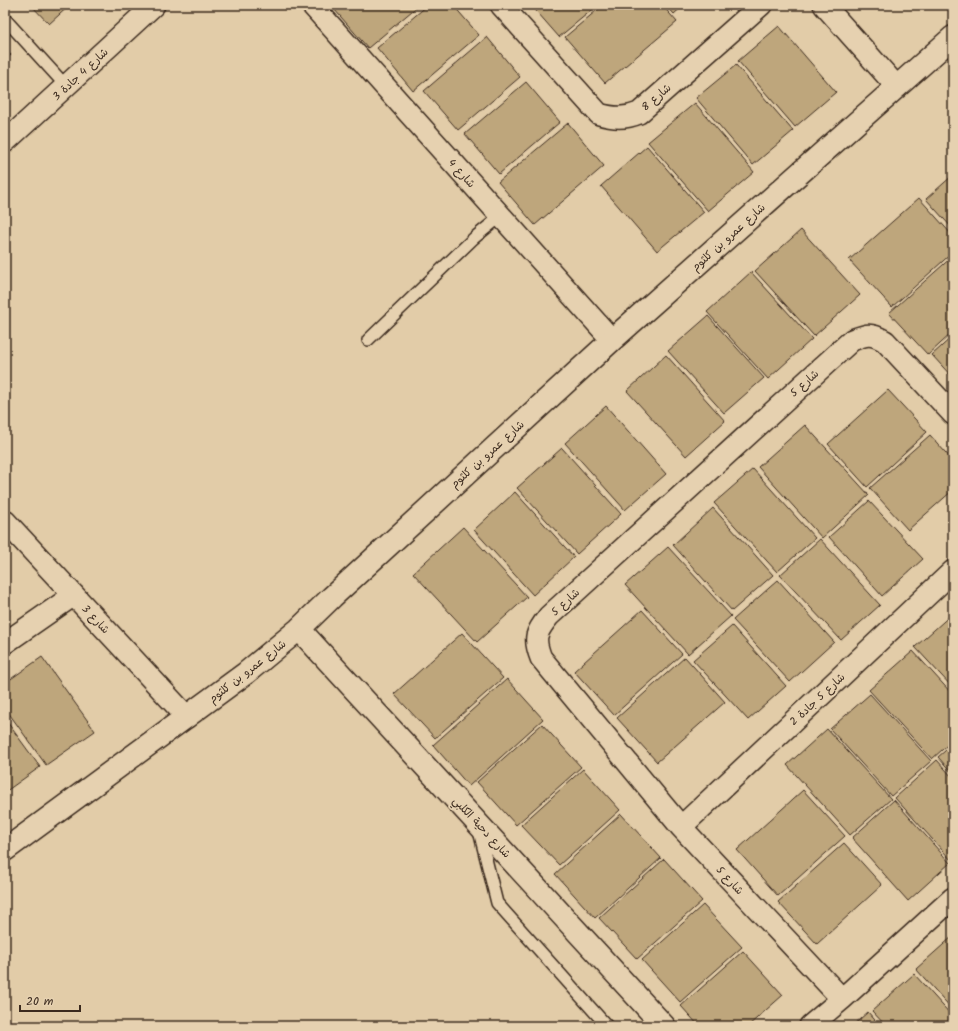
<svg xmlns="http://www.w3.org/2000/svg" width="958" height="1031" viewBox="0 0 958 1031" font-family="Kalam,'Playpen Sans Arabic',sans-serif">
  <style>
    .building { fill: #bea67b; stroke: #3b2a1e }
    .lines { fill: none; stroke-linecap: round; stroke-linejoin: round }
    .lane-casing { stroke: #3b2a1e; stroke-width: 14 }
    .street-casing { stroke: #3b2a1e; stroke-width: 24 }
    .secondary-casing { stroke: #3b2a1e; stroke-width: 25 }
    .lane { stroke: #e6d1b0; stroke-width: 11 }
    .street { stroke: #e6d1b0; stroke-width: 21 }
    .secondary { stroke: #e6d1b0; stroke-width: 22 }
    .labels { text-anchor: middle; stroke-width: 3.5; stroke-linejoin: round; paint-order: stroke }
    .street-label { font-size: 11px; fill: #3b2a1e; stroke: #e6d1b0 }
  </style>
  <rect width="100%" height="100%" fill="#e2cca8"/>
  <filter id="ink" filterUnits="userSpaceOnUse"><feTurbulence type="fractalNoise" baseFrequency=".025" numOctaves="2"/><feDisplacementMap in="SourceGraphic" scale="8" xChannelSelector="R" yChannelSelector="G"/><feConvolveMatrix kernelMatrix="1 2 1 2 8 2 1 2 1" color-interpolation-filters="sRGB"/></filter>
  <g filter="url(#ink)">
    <!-- building -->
    <path class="building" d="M31,5H70L49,24Z
      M338,5H419L368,48L334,9Z
      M428,5H453L479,35L413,91L377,48Z
      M531,5H598L559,37Z
      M603,5H662L677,22L605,83L565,37Z
      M666,5H684L674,14Z
      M779,26L836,92L795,127L738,61Z
      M487,37L520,77L458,130L424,91Z
      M5,49L11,55L5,61Z
      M736,65L793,131L753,165L696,98Z
      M526,82L560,122L499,174L465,134Z
      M695,103L754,172L708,211L648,142Z
      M568,123L604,166L535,225L498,182Z
      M647,146L704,212L657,251L601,186Z
      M953,175V229L926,199Z
      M919,198L953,236V252L892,307L849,260Z
      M801,230L860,295L814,336L755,271Z
      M953,256V332L928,355L889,313Z
      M751,272L812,339L768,379L707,312Z
      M708,316L764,378L724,413L668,351Z
      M953,336V378L932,355Z
      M666,355L725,421L686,456L627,391Z
      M888,390L927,432L867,487L828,444Z
      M606,406L666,474L625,510L565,443Z
      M805,425L869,495L822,538L758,467Z
      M930,435L953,461V490L908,530L870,488Z
      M562,448L621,514L577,554L517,488Z
      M753,469L815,538L777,572L714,503Z
      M515,492L574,557L533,595L474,530Z
      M869,501L923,559L882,596L829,537Z
      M713,508L773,575L732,611L673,545Z
      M463,527L527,597L477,642L413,573Z
      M820,539L880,605L841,640L780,575Z
      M668,547L731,616L688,654L625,585Z
      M778,580L834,642L790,682L733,620Z
      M642,610L682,654L614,715L574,671Z
      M953,613V688L915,647Z
      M732,626L786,686L748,720L693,660Z
      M462,633L503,678L435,738L394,694Z
      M913,651L953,695V740L932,759L869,690Z
      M42,657L95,731L46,765L5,708V683Z
      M685,657L725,702L657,762L617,718Z
      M507,679L543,719L469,786L433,745Z
      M870,694L931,761L891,796L830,729Z
      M5,719L40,767L5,792Z
      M542,724L581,767L516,825L477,782Z
      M827,729L891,799L850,835L787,765Z
      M953,744V774L938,757Z
      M937,760L953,778V860L952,861L895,798Z
      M583,769L620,810L559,865L521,825Z
      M803,790L845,836L778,896L737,850Z
      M894,800L950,863L908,901L852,838Z
      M621,814L661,858L595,918L555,874Z
      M844,843L882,885L817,944L778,902Z
      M664,859L702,901L637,959L599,918Z
      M703,905L742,947L680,1002L642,960Z
      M953,936V1010L916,969Z
      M743,951L783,995L748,1026H699L681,1006Z
      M914,974L953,1017V1026H886L872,1011Z
      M868,1012L880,1026H852Z"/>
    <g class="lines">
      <!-- lane casing -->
      <g class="lane-casing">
        <path id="lane" d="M5,19L66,86
          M368,340L474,238L501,216
          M479,831L497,903L607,1026"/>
      </g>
      <!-- street casing -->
      <g class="street-casing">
        <path id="street" d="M312,5L612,340
          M501,5L599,114C613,118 625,119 639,113L761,5
          M824,5L897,87
          M5,142L154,5
          M5,521L187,717
          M5,643L74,595
          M681,827L953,571
          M842,999L681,827L541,658C533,638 536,632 549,616L852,340C867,334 871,333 885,341L953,414
          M810,1026L842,999L953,898"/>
      </g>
      <!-- secondary casing -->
      <g class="secondary-casing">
        <path id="secondary" d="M299,629L664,1026
          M5,850L246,673L299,629L332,597L612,340L953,37"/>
      </g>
      <!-- lane -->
      <use href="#lane" class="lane"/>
      <!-- street -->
      <use href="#street" class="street"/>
      <!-- secondary -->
      <use href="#secondary" class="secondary"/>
    </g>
  </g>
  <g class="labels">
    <!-- street labels -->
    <g class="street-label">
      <text transform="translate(80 74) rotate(-43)" y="4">شارع 4 جادة 3</text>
      <text transform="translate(656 97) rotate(-41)" y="4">شارع 8</text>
      <text transform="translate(462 173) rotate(48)" y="4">شارع 4</text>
      <text transform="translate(728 237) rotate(-42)" y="4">شارع عمرو بن كلثوم</text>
      <text transform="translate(804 383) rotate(-42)" y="4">شارع 5</text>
      <text transform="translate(487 454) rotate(-42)" y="4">شارع عمرو بن كلثوم</text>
      <text transform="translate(565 602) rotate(-43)" y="4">شارع 5</text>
      <text transform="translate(96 619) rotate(47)" y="4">شارع 3</text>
      <text transform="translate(247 671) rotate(-38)" y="4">شارع عمرو بن كلثوم</text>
      <text transform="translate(817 699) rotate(-43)" y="4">شارع 5 جادة 2</text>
      <text transform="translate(482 827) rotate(47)" y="4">شارع دحية الكلبي</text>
      <text transform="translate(730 880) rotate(47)" y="4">شارع 5</text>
    </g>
  </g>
  <!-- margin -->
  <rect width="958" height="1031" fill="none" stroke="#e6d1b0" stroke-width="20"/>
  <rect x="10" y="10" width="938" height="1011" fill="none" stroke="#3b2a1e" stroke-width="1.5" filter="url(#ink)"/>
  <!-- scale -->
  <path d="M20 1005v6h60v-6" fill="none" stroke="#3b2a1e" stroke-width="2"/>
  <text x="26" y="1005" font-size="12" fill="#3b2a1e" stroke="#e6d1b0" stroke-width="3" paint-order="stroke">20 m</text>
</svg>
